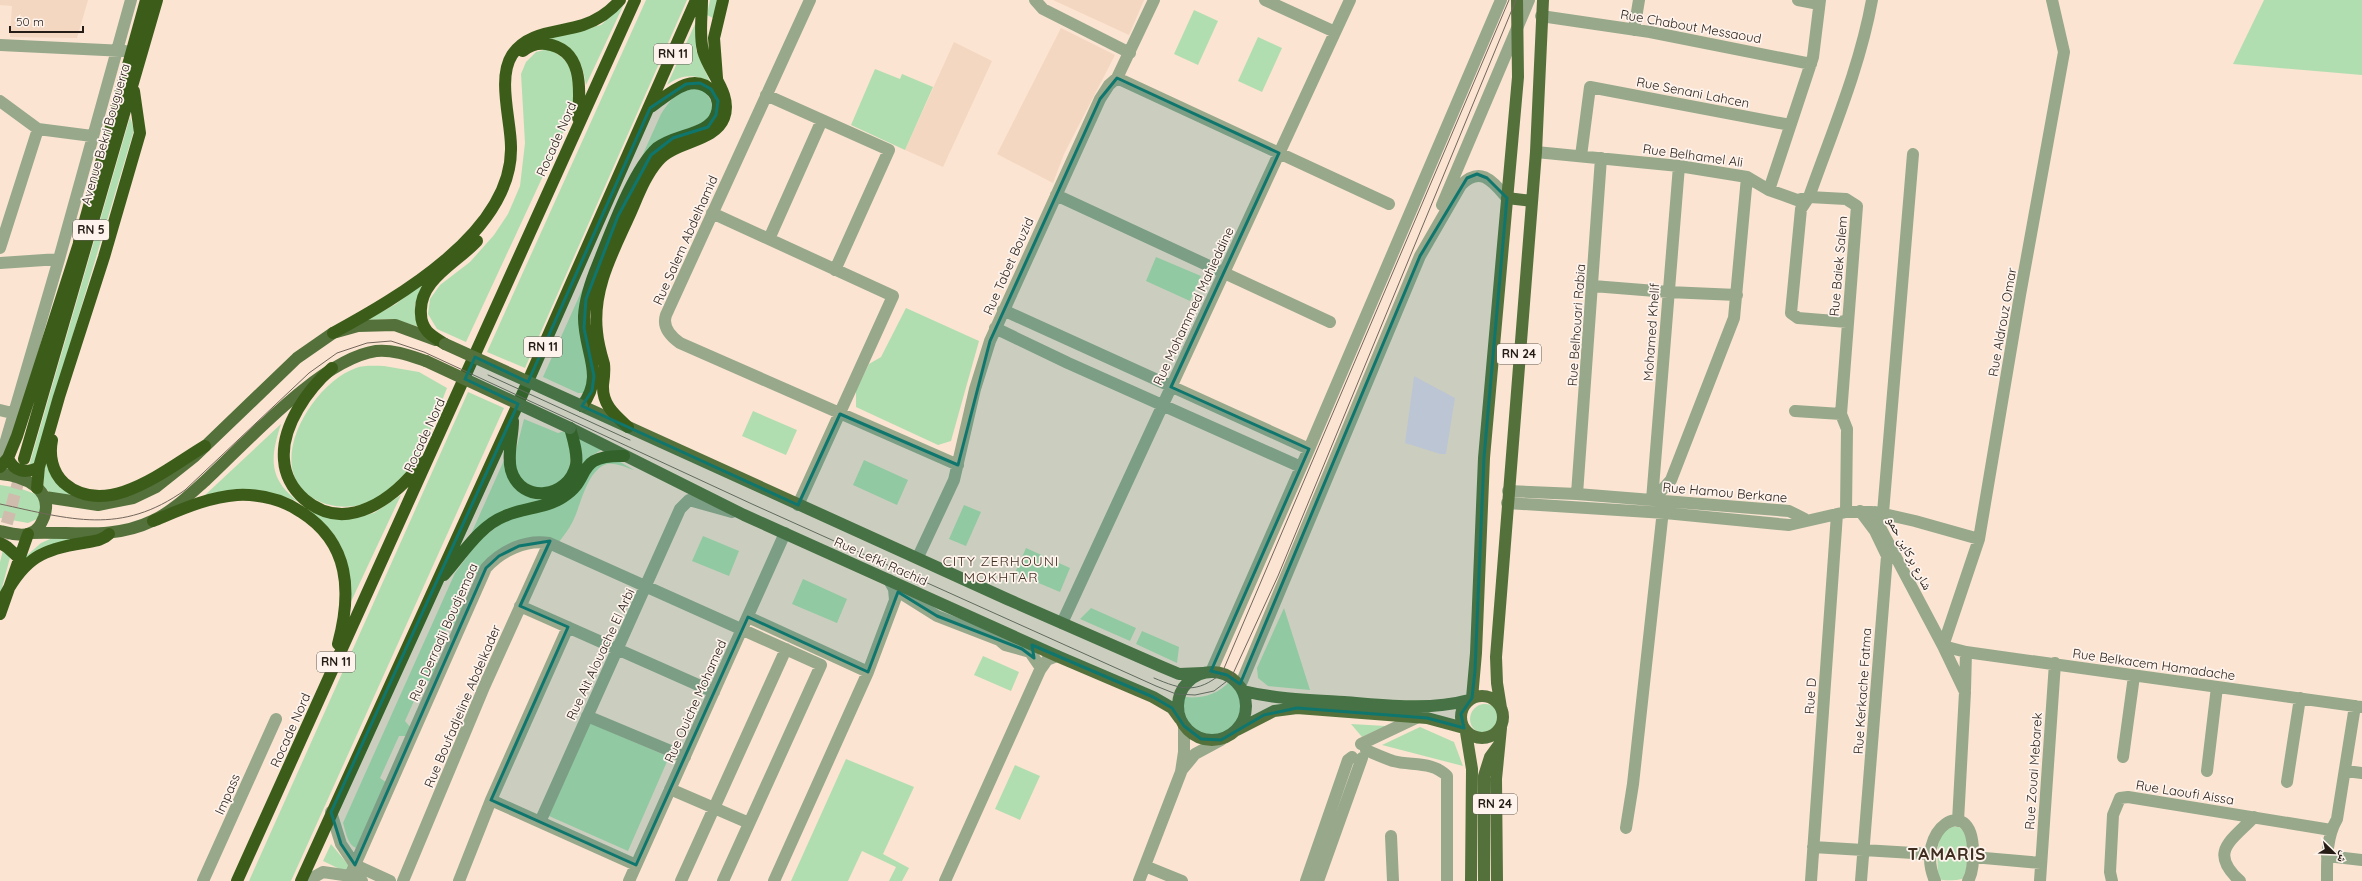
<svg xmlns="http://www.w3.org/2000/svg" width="2362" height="881" viewBox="0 0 2362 881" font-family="Quicksand,'Noto Naskh Arabic',sans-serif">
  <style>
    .commercial { fill: #e8d9ed }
    .built { fill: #f4d7c0 }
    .green { fill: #b1deb0 }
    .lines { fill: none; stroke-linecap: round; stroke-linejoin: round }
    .highway-tunnel { stroke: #d0bcac; stroke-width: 12; stroke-dasharray: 12 6; stroke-linecap: butt }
    .minor { stroke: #97a88b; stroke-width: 12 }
    .major { stroke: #54713b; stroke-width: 12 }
    .highway { stroke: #3c5d1a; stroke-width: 12 }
    .tram { stroke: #73665b; stroke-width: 1 }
    .major-bridge { stroke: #54713b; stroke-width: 12 }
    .marked { fill: #0f766e; fill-opacity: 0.2; stroke: #0f766e; stroke-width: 3; stroke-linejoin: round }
    .labels { text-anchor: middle; stroke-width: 3.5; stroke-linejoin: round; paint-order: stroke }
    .shield { fill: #fef4ed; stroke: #655d56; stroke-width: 1 }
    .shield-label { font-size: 12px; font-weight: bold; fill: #241c15 }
    .street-label { font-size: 13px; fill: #241c15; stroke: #fef4ed }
    .neighbourhood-label { font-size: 14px; letter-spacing: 1px; fill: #402f20; stroke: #fef4ed }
    .district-label { font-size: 17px; font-weight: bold; letter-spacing: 1px; fill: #402f20; stroke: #fef4ed }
  </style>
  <rect width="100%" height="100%" fill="#fbe4d2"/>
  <!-- commercial -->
  <path class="commercial" d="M1414,376L1455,398L1446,454H1440L1405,443Z"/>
  <!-- built -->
  <path class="built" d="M0,0H88L77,38L10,37L12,6L0,5Z
    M1053,0H1144L1129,35Z
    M1061,28L1115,55L1064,154L1053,183L997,154Z
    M954,42L992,61L943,167L905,150Z"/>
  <!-- green -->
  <path class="green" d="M646,0H687L525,368L487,352Z
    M710,0H718L713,18L707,15Z
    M2264,0H2362V75L2233,64Z
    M624,4L586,85C582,60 575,45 548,38L601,25Z
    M1194,10L1218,21L1198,65L1174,54Z
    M696,22V50L711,84C697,73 681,74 667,85Z
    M1258,37L1282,48L1262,92L1238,81Z
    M548,49C578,62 573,82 574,109L466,342L437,329L428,314L430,299L440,285L470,262L494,235L508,214L520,186L525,143L521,74L526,62L536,52Z
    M875,69L900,79L902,74L933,87L905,150L851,125Z
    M699,88C712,97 715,105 709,120L672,135L587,285L591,371L584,393H578L543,377L661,114C673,96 678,91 699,88Z
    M130,117L134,130L35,462L29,466Z
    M1156,257L1201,276L1190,301L1146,281Z
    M423,282L415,305L419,327L394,319L367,320L396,304Z
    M906,308L979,341L951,441L938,445L856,407V390L869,364L881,357Z
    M384,366L419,372L447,388C436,415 423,458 403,478C395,486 381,498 371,502C343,513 302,505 293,472C283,435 321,380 356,368C364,365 375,366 384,366Z
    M468,392L504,408L291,881H249Z
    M753,411L797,430L786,455L742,436Z
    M524,419L558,433L565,431C571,449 576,473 556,486C551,488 542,488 537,489L518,478L514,458Z
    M281,424C270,458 268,479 299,502C268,488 237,494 204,496Z
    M577,435L603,449L589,457L582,464Z
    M47,451L50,467L83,497L50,493L43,485Z
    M505,458C506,481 520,501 545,499L471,534Z
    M615,459L634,470C625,467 613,461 604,465C586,474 581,505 573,521C569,529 564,535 559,542C523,542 497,537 480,575L471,572L458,603L465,607L455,629L447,627L433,659L438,665L431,681H423L405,721L411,728L408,736H399L380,778L387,783L356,848C347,844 346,832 343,823L455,573L478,542L505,520L559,506L590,467Z
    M864,460L908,480L897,505L853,485Z
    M0,485L19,488L38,495L42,507L37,519L28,523L0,518Z
    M401,495L349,606C353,554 340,534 300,503L357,517L374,513Z
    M964,505L981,512L966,546L949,539Z
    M57,536L83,537L26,559L25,557L41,543Z
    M703,536L739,551L729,576L692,561Z
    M1026,548L1070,568L1060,592L1015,573Z
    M3,550L11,554L0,595V562Z
    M803,579L847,599L837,623L792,604Z
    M1091,608L1136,628L1130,641L1080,619Z
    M1284,608L1310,690L1268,686L1258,678L1257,668Z
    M1142,631L1179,647L1177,663L1136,644Z
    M983,656L1019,672L1011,691L974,675Z
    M1229,682C1237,687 1241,697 1241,706C1240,747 1178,745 1184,697C1201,699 1217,695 1229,682Z
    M1470 719a15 15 0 1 1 30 0a15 15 0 1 1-30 0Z
    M590,723L669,757L628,851L549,816Z
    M1351,724L1386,726L1362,737Z
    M1420,727L1454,742L1463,766L1382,745Z
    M846,759L914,787L883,854L909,868L902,881H889L896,867L862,851L848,881H791Z
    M1015,765L1040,776L1020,820L995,809Z
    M1948,826L1959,827L1965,832L1968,842L1967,877C1960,881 1945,881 1938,879C1938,862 1934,838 1948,826Z
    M331,844L350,867L348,873L323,861Z"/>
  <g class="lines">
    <!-- highway-tunnel -->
    <path class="highway-tunnel" d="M2,541L22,468"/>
    <!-- minor -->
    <path class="minor" d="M810,0L666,315C662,327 670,336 680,343L958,465
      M1035,0L1043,9L1130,53
      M1265,0L1335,32
      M1798,0L1819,4
      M1541,16L1650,32L1811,64
      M1634,30L1639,0
      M0,45L125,51
      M1117,78L1389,204
      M766,95L889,150L835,270
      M0,101L38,129L92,136
      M1536,152L1679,166L1747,177L1769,190L1797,200L1809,197L1801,209L1791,313L1798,318L1847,322
      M1581,156L1590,87L1790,125
      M1769,190L1813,57L1820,0
      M1056,195L1330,322
      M1442,205L1529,0
      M712,213L893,296L798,505
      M769,239L822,120
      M0,248L38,129
      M0,263L59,259
      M1593,286L1668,292L1737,295
      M1003,310L1309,449
      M995,328L1068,363L1301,467
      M0,410L16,414
      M1795,411L1841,414
      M6,469L2,465L3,451L59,259L131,0
      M1508,491L1577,494L1789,511L1805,519
      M1577,494L1601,158
      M1652,500L1679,166
      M1653,500L1671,480L1734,318L1747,177
      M1507,503L1665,513L1789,525L1846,512H1872L1943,646L1965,692L1958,821
      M1860,511L1875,531L1887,556L1861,881
      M1846,512L1847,429L1841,414L1857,206L1846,199L1809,197C1832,132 1860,67 1872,0
      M1875,512L1915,521L1979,539
      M1883,513L1913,154
      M918,557L954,480L975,389L990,341L1100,99L1109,85L1117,78L1154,0
      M894,589L937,616L999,640L1005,645L1030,652L1041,668
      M520,606L714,692
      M748,617L868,672
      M1062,623L1350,0
      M1943,646L1979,539L2020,295L2064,52L2052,0
      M1943,646L1966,652L2362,707
      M1211,672L1309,449L1501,0
      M1240,686L1420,256L1461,185C1481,165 1493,182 1507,198
      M1965,690L1966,652
      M587,716L685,757
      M1361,744L1418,717
      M1366,750C1375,754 1384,758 1393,761C1412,766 1432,761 1447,776V881
      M2123,757L2134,676
      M1181,771L1195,754L1221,740
      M2207,771L2217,687
      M2346,771L2362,773
      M2287,782L2300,698
      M670,789L749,823
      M491,800L636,865
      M331,812L341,844L355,865
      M540,822L680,509L689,500L732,512
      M1626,828L1633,784L1664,501
      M1391,836L1393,881
      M1813,847L1930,854
      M2327,856L2362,860
      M1973,857L2041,863
      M355,865L390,881
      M1145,866L1182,881
      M350,876L486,568C501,551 526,539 549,543L821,665L723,881
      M203,881L276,719
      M307,881L323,872L350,876L362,881
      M403,881L484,687L549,543
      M459,881L491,800L568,627
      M629,881L785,533
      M681,881L786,649
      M774,881L868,672L895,600L894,589L889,580
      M945,881L1040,670L1047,660L1057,656
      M1139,881L1181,772L1184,752V726
      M1306,881L1348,760L1352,757
      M1318,881L1362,758
      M1811,881L1837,514
      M1935,881C1913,830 1972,790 1973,851C1973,862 1973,872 1968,881
      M2040,881L2055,663
      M2112,881L2110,872L2113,815L2120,798L2128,797L2331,830
      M2240,881C2208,852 2231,841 2254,817
      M2327,881C2327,860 2326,838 2337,819L2355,706"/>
    <!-- major -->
    <path class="major" d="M1507,198L1532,201
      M582,406L1007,599L1160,666L1179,674L1203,673
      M570,428L744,515L1057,656L1153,697L1172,708L1180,719
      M0,474C24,476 54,489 44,517C41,524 38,531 30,533C22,537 8,533 0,531
      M45,497L98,505L133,498L156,487L195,456L297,358L333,333L358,326L395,325L436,340
      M31,533C72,531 113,540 152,521C172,512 189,495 205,481C246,443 321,359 376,351C392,349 411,356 426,361
      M1178 706a34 34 0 1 1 68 0a34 34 0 1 1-68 0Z
      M1243,691C1276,699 1310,700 1344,702C1385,705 1429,711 1469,700
      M1461 717a21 21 0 1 1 42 0a21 21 0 1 1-42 0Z
      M1472,698L1476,653L1484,458L1518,77L1517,0
      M1501,708L1497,683L1496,657L1536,152L1543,0
      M1237,730L1274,711L1297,708L1427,718L1464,728
      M1466,732L1472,769L1471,881
      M1484,881V776L1490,757L1498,746
      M1497,881L1496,779L1501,728"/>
    <!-- highway -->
    <path class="highway" d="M523,51C530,45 538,43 546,44C584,49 580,90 578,118
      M717,78L714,38L723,0
      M79,242L146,0
      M333,333C397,298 513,232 511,147C511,121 497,78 512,55C528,31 558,33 583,25C598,20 610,12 620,0
      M445,344C439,340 431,336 427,331C423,326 421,320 421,314C418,280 457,263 477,241
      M332,368C308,389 281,426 284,460C285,475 293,489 304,499C347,536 396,497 422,462
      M582,406C606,375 583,351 584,316C585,298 591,281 598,264C611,232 633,170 657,148C674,134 709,135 716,115C719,108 719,98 713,92C693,70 669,94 651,107
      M513,421C513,437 507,454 511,470C521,505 569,498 576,465C578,453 573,439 570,428
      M628,427C615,415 602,405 603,385C604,378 605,371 604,364C601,354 598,343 597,332C592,289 613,252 630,214C638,196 645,176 658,161C675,141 715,142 724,118C733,94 709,73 703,51C699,34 702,17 702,0
      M52,440C49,455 52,472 64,483C107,520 166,469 205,446
      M8,458C14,472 26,474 39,467
      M24,459L157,0
      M0,467L8,458L17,436L81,237
      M37,488L39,467L59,397L104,257L140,133L134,91
      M153,521C180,510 208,497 237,495C260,494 282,499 301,512C350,543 352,592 338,644
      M0,543L7,547L18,557
      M444,575C462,555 479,526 505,516C523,508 547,508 563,497C593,479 573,455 624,456
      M5,595C25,558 43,549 83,543C93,541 102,541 109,534
      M0,614L28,534
      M237,881L635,0
      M301,881L514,413L696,0"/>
    <!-- tram -->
    <path class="tram" d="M488,375L630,440
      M0,504C70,519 121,536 185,490L309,373L337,353L367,343L391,341L424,352L752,504L1156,686L1176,694L1195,695L1214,691L1231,678L1278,576L1516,0
      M1154,678C1182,690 1197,694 1222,673L1509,0"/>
    <!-- major-bridge -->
    <path class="major-bridge" d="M445,344L582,406
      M426,361L570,428"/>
  </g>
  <!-- marked area -->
  <path class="marked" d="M1117,78L1279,153L1171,387L1309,449L1211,671L1227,675L1240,684L1420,256L1467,178L1477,174L1487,178L1507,198L1484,458L1475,671L1472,698L1461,714L1464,728L1427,718L1297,708L1264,715L1221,740L1201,739L1184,726L1172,708L1153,697L1032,645L1034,658L1022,649L937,616L898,592L868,672L748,617L636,865L491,800L568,627L520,606L550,541L519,546L499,556L486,568L355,865L341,844L331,812L518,404L465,379L475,357L528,382L650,108L686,84L700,83L711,89L718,101L716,115L708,127L673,138L651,155L618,216L586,299L584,328L594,376L592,391L582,406L798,505L840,414L958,465L990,341L1100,99Z"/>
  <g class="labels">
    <!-- shield labels -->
    <g class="shield">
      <rect x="654" y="44" width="38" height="20" rx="3"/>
      <rect x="73" y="220" width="36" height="20" rx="3"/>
      <rect x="524" y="337" width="38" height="20" rx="3"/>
      <rect x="1497" y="344" width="44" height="20" rx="3"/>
      <rect x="317" y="652" width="38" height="20" rx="3"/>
      <rect x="1473" y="794" width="44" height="20" rx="3"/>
    </g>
    <g class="shield-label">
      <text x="673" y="58">RN 11</text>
      <text x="91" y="234">RN 5</text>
      <text x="543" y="351">RN 11</text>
      <text x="1519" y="358">RN 24</text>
      <text x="336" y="666">RN 11</text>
      <text x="1495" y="808">RN 24</text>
    </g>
    <!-- street labels -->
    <g class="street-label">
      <text transform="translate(1691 26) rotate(10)" y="5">Rue Chabout Messaoud</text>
      <text transform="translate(1693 92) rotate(11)" y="5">Rue Senani Lahcen</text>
      <text transform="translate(105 134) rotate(-74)" y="5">Avenue Bekri Bouguerra</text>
      <text transform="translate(556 139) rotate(-66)" y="5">Rocade Nord</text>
      <text transform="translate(1693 155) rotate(8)" y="5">Rue Belhamel Ali</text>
      <text transform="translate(685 240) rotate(-66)" y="5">Rue Salem Abdelhamid</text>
      <text transform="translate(1008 266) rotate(-66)" y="5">Rue Tabet Bouzid</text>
      <text transform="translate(1838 266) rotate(-85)" y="5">Rue Baiek Salem</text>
      <text transform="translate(1193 306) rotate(-65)" y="5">Rue Mohammed Mahieddine</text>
      <text transform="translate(2002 322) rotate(-80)" y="5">Rue Aldrouz Omar</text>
      <text transform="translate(1576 325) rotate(-86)" y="5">Rue Belhouari Rabia</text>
      <text transform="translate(1651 332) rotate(-86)" y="5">Mohamed Khelif</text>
      <text transform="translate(424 435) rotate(-65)" y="5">Rocade Nord</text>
      <text transform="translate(1725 492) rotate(5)" y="5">Rue Hamou Berkane</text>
      <text transform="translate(1910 553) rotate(62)" y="5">شارع بركاين حمو</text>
      <text transform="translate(881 561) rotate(24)" y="5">Rue Lefki Rachid</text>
      <text transform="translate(443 632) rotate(-66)" y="5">Rue Derradji Boudjemaa</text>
      <text transform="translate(600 654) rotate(-65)" y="5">Rue Ait Alouache El Arbi</text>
      <text transform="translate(2154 664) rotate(8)" y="5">Rue Belkacem Hamadache</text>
      <text transform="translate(1862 691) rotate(-86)" y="5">Rue Kerkache Fatma</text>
      <text transform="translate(1810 696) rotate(-86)" y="5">Rue D</text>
      <text transform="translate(695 701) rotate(-66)" y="5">Rue Ouiche Mohamed</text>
      <text transform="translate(462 706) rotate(-67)" y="5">Rue Boufadjeline Abdelkader</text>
      <text transform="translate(290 730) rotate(-66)" y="5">Rocade Nord</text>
      <text transform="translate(2033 771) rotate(-86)" y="5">Rue Zouai Mebarek</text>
      <text transform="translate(2185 792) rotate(9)" y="5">Rue Laoufi Aissa</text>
      <text transform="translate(227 794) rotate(-66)" y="5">Impass</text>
    </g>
    <!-- neighbourhood labels -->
    <g class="neighbourhood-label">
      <text x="1001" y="566">CITY ZERHOUNI<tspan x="1001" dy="16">MOKHTAR</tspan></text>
    </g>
    <!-- district labels -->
    <g class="district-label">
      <text x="1947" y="860">TAMARIS</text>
    </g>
  </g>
  <!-- north arrow -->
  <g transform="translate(2334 853) rotate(113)" stroke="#fef4ed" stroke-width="3" paint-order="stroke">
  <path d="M0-3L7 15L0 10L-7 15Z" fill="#241c15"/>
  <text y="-6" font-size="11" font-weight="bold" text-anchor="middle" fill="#241c15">ش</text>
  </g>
  <!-- scale -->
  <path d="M10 26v6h73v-6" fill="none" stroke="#241c15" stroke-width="2"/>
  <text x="16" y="26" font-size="12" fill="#241c15" stroke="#fef4ed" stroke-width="3" paint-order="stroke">50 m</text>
</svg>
